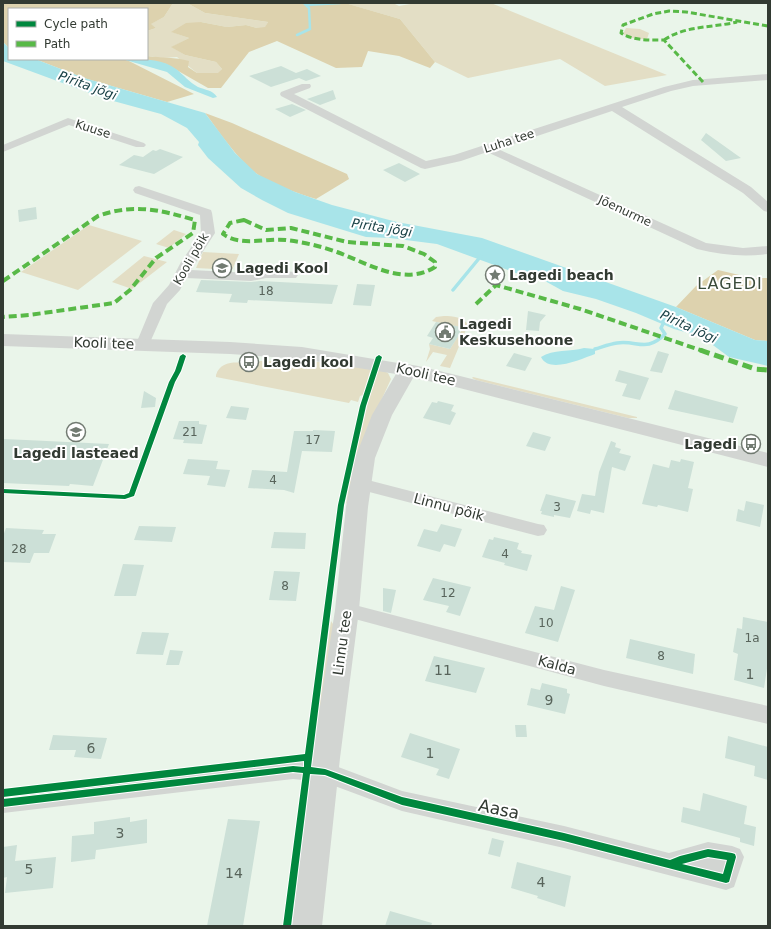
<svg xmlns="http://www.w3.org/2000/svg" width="771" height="929" viewBox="0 0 771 929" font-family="'DejaVu Sans',sans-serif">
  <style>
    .green { fill: #e3dec5 }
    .forest { fill: #ddd2ae }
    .water { fill: #a8e4e9 }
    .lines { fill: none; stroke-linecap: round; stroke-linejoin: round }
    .stream-far1 { stroke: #a8e4e9; stroke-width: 2.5 }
    .stream { stroke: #a8e4e9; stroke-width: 3.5 }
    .building { fill: #cce0d7 }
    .minor { fill: #d2d5d2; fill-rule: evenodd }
    .tertiary { fill: #d2d5d2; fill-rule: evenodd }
    .quiet-far2 { stroke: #58b947; stroke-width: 3; stroke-dasharray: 6 3; stroke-linecap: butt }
    .quiet-far1 { stroke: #58b947; stroke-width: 4; stroke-dasharray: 8 4; stroke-linecap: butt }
    .quiet { stroke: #58b947; stroke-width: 5; stroke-dasharray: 10 5; stroke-linecap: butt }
    .cycleway-casing { stroke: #fff; stroke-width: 2 }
    .cycleway { fill: #00873e; fill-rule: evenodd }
    .labels { text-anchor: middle; stroke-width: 4; stroke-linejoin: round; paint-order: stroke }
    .far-street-label { font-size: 12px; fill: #323a32; stroke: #fff }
    .number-label { font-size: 12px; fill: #58645b }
    .far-water-label { font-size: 13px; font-style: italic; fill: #1b4247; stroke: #fff }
    .poi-label { font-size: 14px; font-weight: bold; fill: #323a32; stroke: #fff; text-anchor: start }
    .street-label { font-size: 14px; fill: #323a32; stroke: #fff }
    .near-number-label { font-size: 14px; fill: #58645b }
    .quarter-label { font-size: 16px; letter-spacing: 1px; fill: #3a4b3a; stroke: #fff }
    .near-street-label { font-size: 17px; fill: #323a32; stroke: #fff }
  </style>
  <rect width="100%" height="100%" fill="#eaf5ea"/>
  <!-- green -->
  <path class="green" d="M173,3H187L205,13L268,22L265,28H257L246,25L227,27L201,22L172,32L189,38L172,47L185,55L216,62L222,69L219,73H197L177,57L163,58L147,56V31L156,28L150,24L164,17Z
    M353,3H393L399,6L416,3H491L667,75L605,86L560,59L468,78L435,62L400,19L348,4Z
    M626,28L640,29L649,33L647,39C639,39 630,39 623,34Z
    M89,225L142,241L78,290L21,272Z
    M174,230L186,234L169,248L156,244Z
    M203,252L239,254L232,270L196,268Z
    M144,256L167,262L132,289L112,282Z
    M444,316C452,316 464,317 468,325L450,368L440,366L447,355L433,352L426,362L430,349L429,344L450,349L463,328L432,321L436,317Z
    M260,361L326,362L371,368L363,395L360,396L358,402L351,400L349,403L216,377V375C220,362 233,362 244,363V365L251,366L252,364H257Z
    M378,368L388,373L391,379L368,429L351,497L346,504C354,458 364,413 378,368Z
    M473,377L637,417V418H628L476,380L472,378Z
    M331,621L335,627L312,759Z"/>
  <!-- forest -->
  <path class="forest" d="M3,3H173L164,17L151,24L156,28L147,31V9H9V48L3,42Z
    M187,3H345L400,19L435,62L430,68L399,56L368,51L362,67L336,68L277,41L249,52L221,88H208L166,64L141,59H147V56C162,58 175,57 189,61L188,67L197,73H218L222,69L216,62L185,55L171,47L189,38L171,32L186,23L201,22L227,27L246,25L257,28L265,27L268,22L205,13Z
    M35,59H122L129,61L194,94L167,102L84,78Z
    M205,113L232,123L347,174L349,179L316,199C300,194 270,184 257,174C236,158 221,134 205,113Z
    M718,270L752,278H768V341L755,340L676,307L696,286Z"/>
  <!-- water -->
  <path class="water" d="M3,42L9,48V59H35L84,78L205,113L235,153L257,174L295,192L332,205L397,222L482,238L676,307L755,340L768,341V366L729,357L706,340L692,334L674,329L636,313L596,299L563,291L545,281L516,273L437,244L390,238L366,237L288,213L262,200L241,188L208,158L198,145L199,142L187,128L161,114L106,99L3,61Z
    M122,59C139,59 162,58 176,69C184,75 189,82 198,87C205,90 213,90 217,97L213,98L185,87L167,72Z
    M584,348L595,349V354C581,359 549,374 541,357C553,349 570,352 584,348Z"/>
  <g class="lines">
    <!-- stream-far1 -->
    <path class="stream-far1" d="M306,5L340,3
      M297,35L310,29L309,8L304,3"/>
    <!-- stream -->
    <path class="stream" d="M453,290L481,256
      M595,349C602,347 610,344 617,343C638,340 646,353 665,334L661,328L663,324L667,322"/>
  </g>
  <!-- building -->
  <path class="building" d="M281,66L296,73L307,69L321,76L306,81L299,78L271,87L249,76Z
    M333,90L336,99L320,105L307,99Z
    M292,104L306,110L290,117L275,109Z
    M706,133L741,158L726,161L701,140Z
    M160,149L183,157L154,174L119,165L134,155L143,157L153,150L156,151Z
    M399,163L420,174L405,182L383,170Z
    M36,207L37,219L19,222L18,210Z
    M201,280L251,282L260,281L338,285L332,304L248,300L247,303L229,302L232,294L196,292Z
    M357,284L375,285L371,306L353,305Z
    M528,311L546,315L540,322L539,331L526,330Z
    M436,322L461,327L459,335L450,349L429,344L433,338L427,336Z
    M658,351L669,354L662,373L650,371Z
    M514,353L532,358L525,371L506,366Z
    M619,370L649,378L640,400L622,396L627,384L615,381Z
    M675,390L738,407L733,423L668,409Z
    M144,391L156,398L155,407L141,408Z
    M438,401L454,405L451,411L456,413L450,425L423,418L432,402L437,403Z
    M231,406L249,408L246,420L226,418Z
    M179,421H199V424L207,425L202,444L183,443L184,440L173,439Z
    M313,430L335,431L332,452L302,451L294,493L284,490L248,488L252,470L287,472L294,431H313Z
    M533,432L551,437L545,451L526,446Z
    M3,439L26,440L109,444L93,486L70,484L69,486L3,483Z
    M611,441L616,443L615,447L621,449L619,453L631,456L625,471L612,467L604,513L591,510L590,514L577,511L582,494L595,496L599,472Z
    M188,459L218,461L216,469L230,470L225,487L207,485L210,476L183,474Z
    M681,459L694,462L688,488L693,489L688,512L658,505L657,507L642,504L653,464L669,468L671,460L680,462Z
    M546,494L576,501L570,518L554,515V517L541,514L542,511H540Z
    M746,501L764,505L760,527L736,521L738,509L744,511Z
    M441,524L462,529L455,547L444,544L440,552L417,546L424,529L437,532Z
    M139,526L176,527L172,542L134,540Z
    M6,528L44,530L42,534H56L49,553H34L30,563L3,562V536Z
    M274,532L306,533L305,549L271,548Z
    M494,537L519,543L517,549L522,551L521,553L532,555L527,571L504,565L505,563L482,557L489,539L493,540Z
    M123,564L144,565L136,596H114Z
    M274,571L300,572L296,601L269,600Z
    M433,578L471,587L460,616L446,612L449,606L423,600Z
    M561,586L575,590L558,642L525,633L535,606L554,610Z
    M383,588L396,590L391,613L383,611Z
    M743,617L768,622V662L764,688L734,680L738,654L733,652L737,628L742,629Z
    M142,632L169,633L163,655L136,654Z
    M630,639L695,654L693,674L626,658Z
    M170,650L183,651L179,665H166Z
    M434,656L485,668L476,693L425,681Z
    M542,683L567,689V693L570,694L565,714L527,705L531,688L540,690Z
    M515,725H526L527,737H516Z
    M410,733L460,749L449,779L436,775L439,769L401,757Z
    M53,735L107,738L101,759L74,757L76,750H49Z
    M728,736L768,747V780L754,776L755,766L725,758Z
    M703,793L747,806L744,824L756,827L754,846L740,842V838L681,822L683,807L700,811Z
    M130,817V822L147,819V843L96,850L95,859L71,862L72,836L94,834V822Z
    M228,819L260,821L243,926H207Z
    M492,838L504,841L500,857L488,854Z
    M17,845L15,861L56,857L53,888L5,893L7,877L3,878V847Z
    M517,862L571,876L565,907L537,898L538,896L511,888Z
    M390,911L432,923L431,926H385Z"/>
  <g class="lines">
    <!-- minor -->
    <path class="minor" d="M768,74V80L693,86L671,91L622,107L751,187L768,202V212L764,211L743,193L612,111L498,149L706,243L743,248L768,246V254C744,257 721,255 697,249L487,152L461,161L425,169L421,168L281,96L280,94L281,92L302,84H310L311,86L310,88L294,94L426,161L454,155L664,87L693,80Z
      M68,118L144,143L146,145L144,147H136L69,125L3,152V145Z
      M139,186L211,210L212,213L215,233L191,270L251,273L266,270L296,272L298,275L296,278H266L251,281L186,278L180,290L167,304L148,347L143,348L138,347L136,344L153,303L169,285L181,262L201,233L200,215L135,193L133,190L135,187Z
      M360,478L538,524L544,525L547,530L544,535L538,536L354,488L351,484L354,480Z
      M347,603L604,670L768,706V724L604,686L340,615L337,610L340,605Z
      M293,759L325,762L402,791L564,826L669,853L708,842L732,846L740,849L744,857L734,887L726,890L564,848L402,811L324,782L293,779L3,813V793Z"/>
    <!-- tertiary -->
    <path class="tertiary" d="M3,334L230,342L302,347L404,364C409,363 440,371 448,373L768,453V467L448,385L413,378L392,415L375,458L368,507L359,610L340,758L322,926H292L312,758L335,610L346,507L355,458L372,415L396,374L302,359L230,354L3,346Z"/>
    <!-- quiet-far2 -->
    <path class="quiet-far2" d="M664,40C686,25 712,28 737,22
      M703,82L664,40C649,40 634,41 621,33L623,25L653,14L669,11L686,12L768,26"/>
    <!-- quiet-far1 -->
    <path class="quiet-far1" d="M244,220L266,230L291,228L347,242L403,246L424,254L435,262V267C404,287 367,263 337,252C320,246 303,242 286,240C265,238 241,247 223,234L230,223Z
      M3,281L98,216C134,203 160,210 195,220L193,233L156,258L130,290L114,303L29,315L3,317
      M476,304L496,285L580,309L703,351"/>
    <!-- quiet -->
    <path class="quiet" d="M700,350L755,369L768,370"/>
    <!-- cycleway casing -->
    <g class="cycleway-casing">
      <path id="cycleway" d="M183,354L186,356L181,371L175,382L134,496L125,499L3,493V489L124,495L129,493L169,382L175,371L180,356Z
        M379,355L382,357L366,406L344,505L311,767L325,769L402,797L564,833L670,860L680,856L708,849L732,853L735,854L736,857L729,882L726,883L564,841L402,805L325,775L310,774L291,926H283L303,773L293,772L3,807V799L293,766L304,767V761L3,797V789L305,754L338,505L360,406L376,357ZM708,857L727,860L723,874L682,864Z"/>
    </g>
    <!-- cycleway -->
    <use href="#cycleway" class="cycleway"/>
  </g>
  <!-- icons -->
  <defs>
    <g id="school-ring" transform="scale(1)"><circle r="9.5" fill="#fff" stroke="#727b72" stroke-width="1.5"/><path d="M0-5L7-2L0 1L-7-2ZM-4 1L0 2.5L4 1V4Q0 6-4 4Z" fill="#727b72"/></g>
    <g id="sight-ring" transform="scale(1)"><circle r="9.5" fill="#fff" stroke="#727b72" stroke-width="1.5"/><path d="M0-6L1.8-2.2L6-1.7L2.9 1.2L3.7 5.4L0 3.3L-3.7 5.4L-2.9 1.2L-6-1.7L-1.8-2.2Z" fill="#727b72"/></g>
    <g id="civic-ring" transform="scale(1)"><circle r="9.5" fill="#fff" stroke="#727b72" stroke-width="1.5"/><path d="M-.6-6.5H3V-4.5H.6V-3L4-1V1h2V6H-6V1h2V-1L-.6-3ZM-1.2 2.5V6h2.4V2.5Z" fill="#727b72"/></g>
    <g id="bus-ring" transform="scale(1)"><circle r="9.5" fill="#fff" stroke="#727b72" stroke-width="1.5"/><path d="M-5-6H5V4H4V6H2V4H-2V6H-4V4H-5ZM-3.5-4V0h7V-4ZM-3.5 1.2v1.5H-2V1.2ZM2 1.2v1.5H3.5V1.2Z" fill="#727b72"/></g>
  </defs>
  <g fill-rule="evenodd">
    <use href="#school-ring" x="222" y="268"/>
    <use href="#sight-ring" x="495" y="275"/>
    <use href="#civic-ring" x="445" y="332"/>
    <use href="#bus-ring" x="249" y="362"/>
    <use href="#school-ring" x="76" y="432"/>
    <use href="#bus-ring" x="751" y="444"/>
  </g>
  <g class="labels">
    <!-- far-street labels -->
    <g class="far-street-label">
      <text transform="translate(93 129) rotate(18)" y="4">Kuuse</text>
      <text transform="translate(509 141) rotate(-18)" y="4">Luha tee</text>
      <text transform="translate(625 211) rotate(25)" y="4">Jõenurme</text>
      <text transform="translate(191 259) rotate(-60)" y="4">Kooli põik</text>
    </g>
    <!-- number labels -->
    <g class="number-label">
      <text x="266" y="295">18</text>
      <text x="190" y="436">21</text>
      <text x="313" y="444">17</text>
      <text x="273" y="484">4</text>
      <text x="557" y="511">3</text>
      <text x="19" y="553">28</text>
      <text x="505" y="558">4</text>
      <text x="285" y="590">8</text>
      <text x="448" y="597">12</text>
      <text x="546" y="627">10</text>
      <text x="752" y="642">1a</text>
      <text x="661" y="660">8</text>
    </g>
    <!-- far-water labels -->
    <g class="far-water-label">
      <text transform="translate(88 85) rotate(20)" y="5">Pirita jõgi</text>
      <text transform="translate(382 227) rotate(9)" y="5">Pirita jõgi</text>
      <text transform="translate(689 326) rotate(25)" y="5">Pirita jõgi</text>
    </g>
    <!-- poi labels -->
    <g class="poi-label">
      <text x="236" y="273">Lagedi Kool</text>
      <text x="509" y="280">Lagedi beach</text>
      <text x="459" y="329">Lagedi<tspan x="459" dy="16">Keskusehoone</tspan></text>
      <text x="263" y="367">Lagedi kool</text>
      <text x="737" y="449" text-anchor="end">Lagedi</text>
      <text x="76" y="458" text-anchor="middle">Lagedi lasteaed</text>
    </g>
    <!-- street labels -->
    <g class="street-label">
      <text transform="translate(104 343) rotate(2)" y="5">Kooli tee</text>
      <text transform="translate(426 374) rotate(13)" y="5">Kooli tee</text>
      <text transform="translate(449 507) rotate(15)" y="5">Linnu põik</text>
      <text transform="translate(342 643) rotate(-82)" y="5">Linnu tee</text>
      <text transform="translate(557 665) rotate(15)" y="5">Kalda</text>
    </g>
    <!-- near-number labels -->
    <g class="near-number-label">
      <text x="443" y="675">11</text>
      <text x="750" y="679">1</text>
      <text x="549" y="705">9</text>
      <text x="91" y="753">6</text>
      <text x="430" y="758">1</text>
      <text x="120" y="838">3</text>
      <text x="29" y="874">5</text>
      <text x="234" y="878">14</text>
      <text x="541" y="887">4</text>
    </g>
    <!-- quarter labels -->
    <g class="quarter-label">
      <text x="730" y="289">LAGEDI</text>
    </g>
    <!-- near-street labels -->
    <g class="near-street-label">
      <text transform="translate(499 809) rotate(12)" y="6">Aasa</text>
    </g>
  </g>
  <!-- border -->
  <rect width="771" height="929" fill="none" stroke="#323a32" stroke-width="8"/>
  <!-- legend -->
  <rect x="8" y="8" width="140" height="52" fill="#ffffff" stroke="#adb0ad"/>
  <rect x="16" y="21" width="20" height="6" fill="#00873e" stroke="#adb0ad"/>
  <text x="44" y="28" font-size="12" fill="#323a32">Cycle path</text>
  <rect x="16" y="41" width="20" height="6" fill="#58b947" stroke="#adb0ad"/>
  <text x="44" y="48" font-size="12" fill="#323a32">Path</text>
</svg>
